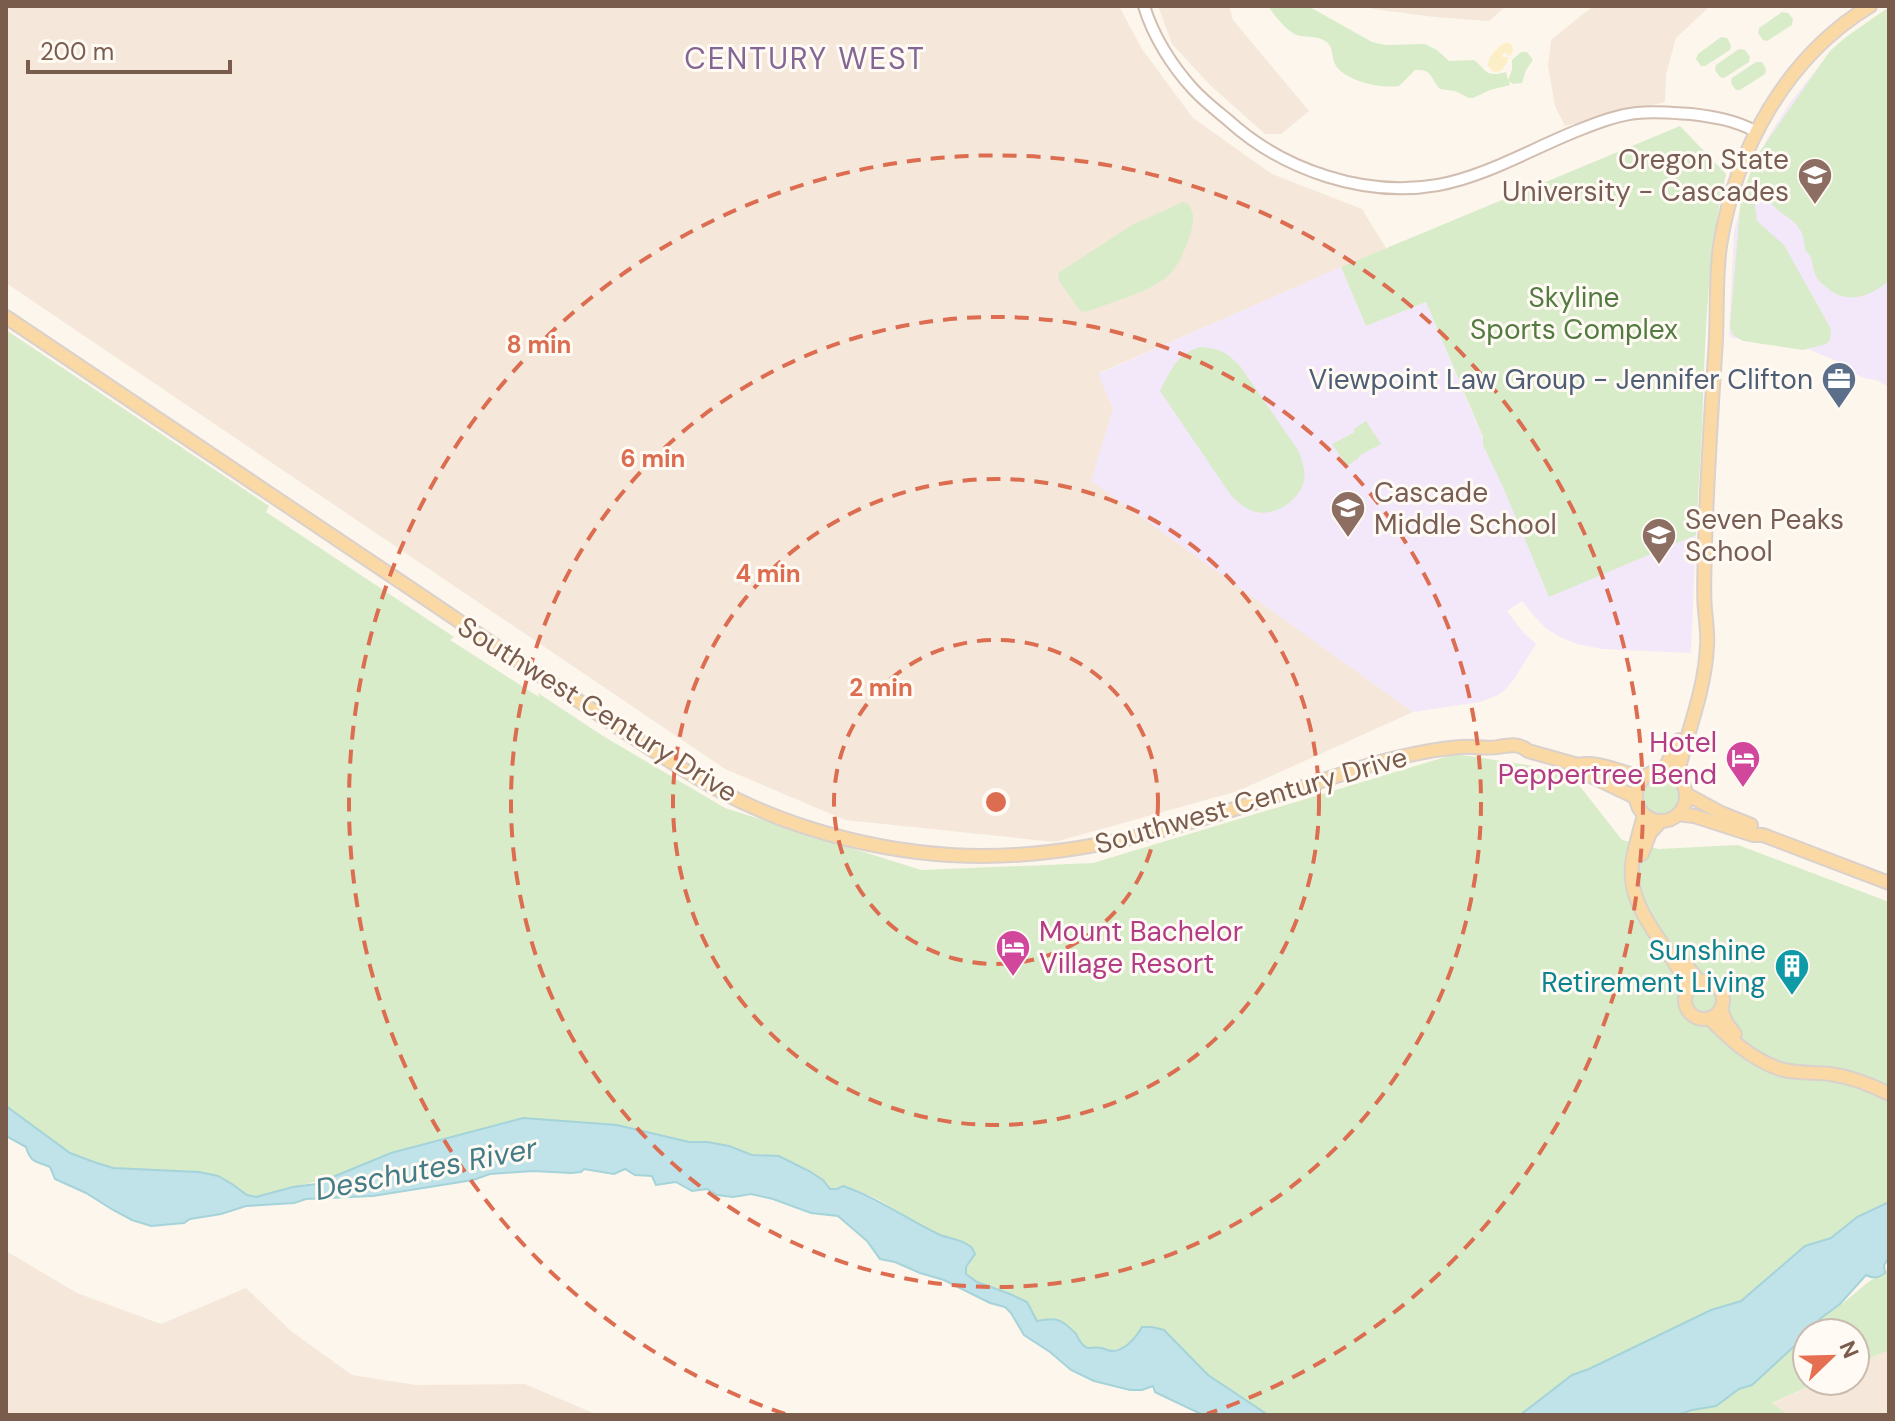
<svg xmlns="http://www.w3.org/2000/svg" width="1895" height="1421" viewBox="0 0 1895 1421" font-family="'DM Sans',sans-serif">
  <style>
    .residential { fill: #f5e8da }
    .education { fill: #f3e8fa }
    .green { fill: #d8ecc9 }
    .sand { fill: #fcefc7 }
    .water { fill: #bfe3e8; stroke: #a5d3da; stroke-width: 2 }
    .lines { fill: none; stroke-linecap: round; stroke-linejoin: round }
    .minor-casing { stroke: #d1beb0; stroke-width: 14 }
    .major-casing { stroke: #dad1cd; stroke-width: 16 }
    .minor { stroke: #fff; stroke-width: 10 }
    .major { stroke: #fbd9a5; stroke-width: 12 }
    .ring { fill: none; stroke: #dc6d51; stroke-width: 4; stroke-dasharray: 14 10 }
    .labels { text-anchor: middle; stroke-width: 6; stroke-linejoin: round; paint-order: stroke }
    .education-label { font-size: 28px; fill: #785e54; stroke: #fffaf3; text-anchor: start }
    .park-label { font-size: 28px; fill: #537a41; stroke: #fffaf3 }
    .service-label { font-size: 28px; fill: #4e5e75; stroke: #fffaf3; text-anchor: end }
    .street-label { font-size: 28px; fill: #7a5c4d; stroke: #fffaf3 }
    .hotel-label { font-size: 28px; fill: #b23c85; stroke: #fffaf3; text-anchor: end }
    .culture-label { font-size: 28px; fill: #0d838f; stroke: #fffaf3; text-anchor: end }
    .neighbourhood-label { font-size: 30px; letter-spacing: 2px; fill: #846695; stroke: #fffaf3 }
    .water-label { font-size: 30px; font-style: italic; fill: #437c86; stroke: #fffaf3 }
    .centre { fill: #dc6d51; stroke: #fffaf3; stroke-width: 4 }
    .ring-label { font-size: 24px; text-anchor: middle; font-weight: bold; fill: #dc6d51; stroke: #fffaf3; stroke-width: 6; stroke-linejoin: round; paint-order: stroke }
  </style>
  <rect width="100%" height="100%" fill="#fdf6ec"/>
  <!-- residential -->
  <path class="residential" d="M6,6H1119L1142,49L1193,118L1272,174L1362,209L1386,248L1099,373L1113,409L1092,481L1413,712L1238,791L1055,842L845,820L725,769L6,283Z
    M1158,6H1229L1233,20L1309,111L1281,134H1265L1211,86L1172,44Z
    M1369,6H1506L1489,21L1434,17L1373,9Z
    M1593,6H1710L1676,38L1666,74L1665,102L1565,126L1555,106L1548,66L1551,40Z
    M6,1251L77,1293L161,1324L246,1288L291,1331L352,1375L416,1385L525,1384L598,1415H6Z
    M1889,1350V1415H1788L1771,1404L1821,1381H1855V1365Z"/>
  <!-- education -->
  <path class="education" d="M1889,9V387L1876,380L1864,378L1851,372L1834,360L1808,349L1778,341L1732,338L1729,334L1734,231L1748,181L1767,139L1789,104L1827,56Z
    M1341,267L1366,326L1426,302L1549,596L1696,535L1691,653L1602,649L1577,644L1558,636L1547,629L1534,616L1522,601L1507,611L1523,632L1536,644L1514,679L1505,690L1496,696L1480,702L1413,712L1091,481L1113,409L1098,374Z"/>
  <!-- green -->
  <path class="green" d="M1268,6H1308L1372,42L1385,45L1425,44L1437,50L1449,61L1474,60C1487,70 1485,78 1506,72L1508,80L1512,70V60L1521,52H1527L1533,60L1526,70L1522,83L1513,84L1509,81L1510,85L1490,90L1473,98H1469L1455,91L1440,89C1430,78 1433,69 1415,70L1399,86C1381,89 1344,81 1335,64C1331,56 1334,46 1325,41C1318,36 1308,37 1300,36C1287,33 1276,17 1268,6Z
    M1889,7V281C1870,296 1847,306 1826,287C1823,284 1819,282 1817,278C1811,268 1815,258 1805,250C1805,216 1779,220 1766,196H1761L1755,205L1757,221L1784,245L1831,329L1830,340L1826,344L1803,350L1743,341L1733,335L1730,327L1741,197L1758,154L1830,51L1846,37Z
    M1782,12L1788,13L1793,19L1792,25L1767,41L1763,40L1758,33L1759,28Z
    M1721,37L1727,38L1731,45L1730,50L1705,66H1701L1696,59L1698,54Z
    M1739,49L1745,50L1750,57L1749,62L1724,78L1720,77L1715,70L1716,65Z
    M1756,62H1762L1766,69L1765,74L1740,90H1736L1731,83L1732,78Z
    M1680,126L1726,174C1708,251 1706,322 1703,400C1702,445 1698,490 1696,535L1549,597L1503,487L1483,445V437L1426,302L1366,326L1341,267Z
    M1183,202L1187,203C1195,212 1194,221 1191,232C1187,244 1182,258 1175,268C1160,290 1114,301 1089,311L1081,312L1059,281L1058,273L1132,225Z
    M6,330L269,506L266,512L454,637L450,640L528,690L539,697L538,693L603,736L725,808L921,870L1093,863L1455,754L1568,771L1622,840L1659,849L1738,845L1889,902V1202L1857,1217L1831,1238L1805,1246L1741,1301L1711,1310L1589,1369L1572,1375L1520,1415H1268L1208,1375L1187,1355L1177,1342L1142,1327L1134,1340L1121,1348L1110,1351L1102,1348L1088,1349L1083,1346L1076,1335L1069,1328L1051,1318L1037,1321L1027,1302L1010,1294L977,1282L966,1273V1267L970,1264L952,1238C924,1233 903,1213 879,1200C867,1194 855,1190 843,1186L837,1189H830L823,1180L762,1154L752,1155L741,1150L707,1142H689L617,1125L523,1118L391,1153L341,1175L256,1197L247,1195L232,1184L217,1176L199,1172L113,1168L94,1162L70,1153L6,1106Z
    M1199,347C1218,348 1227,352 1240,366L1298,450C1302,460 1306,470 1304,481C1299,501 1276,516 1256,512C1245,509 1237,502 1230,494L1160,391C1172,369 1174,357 1199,347Z
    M1366,421L1381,444L1359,456V458L1347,466L1332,444L1355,432L1353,430Z
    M1641 796a20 20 0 1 1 40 0a20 20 0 1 1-40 0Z
    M1889,1269V1350L1855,1365V1333H1807V1381H1821L1772,1403L1788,1415H1665L1842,1304L1867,1283Z"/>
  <!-- sand -->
  <path class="sand" d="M1507,42L1512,45L1513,51L1510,56L1504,52L1502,57H1508V61L1501,71L1494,72L1488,66C1488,56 1498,46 1507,42Z"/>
  <!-- water -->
  <path class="water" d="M6,1106L70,1153L94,1162L113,1168L199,1172L218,1176L232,1184L247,1195L256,1197L293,1187L316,1184L391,1153L523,1118L617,1125L689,1142H707L729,1146L752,1155L779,1156L809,1171L823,1180L830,1189H837L843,1186C878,1198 905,1218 938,1234C948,1239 959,1238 968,1245C973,1248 972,1248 975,1254L966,1267V1274L977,1282L1010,1294L1027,1302L1037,1321C1057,1317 1062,1319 1076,1334C1078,1338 1080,1342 1083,1345C1089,1351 1093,1346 1101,1348C1106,1349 1108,1351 1113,1351C1126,1350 1136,1337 1142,1327H1152L1164,1330L1208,1375L1268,1415H1203L1159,1394L1155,1392L1153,1386L1142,1390H1130L1094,1381L1071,1370L1050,1352L1024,1335L1011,1313L1005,1307L990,1303L944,1280L920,1273L895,1262L880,1259L867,1241L838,1216L811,1213L773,1199L751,1194L733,1197L717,1195L707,1189L692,1191L676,1182L656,1185L652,1176L635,1175L625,1169L614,1174L584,1169L581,1172L571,1173L533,1171L490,1174L473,1180L373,1196L306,1199L294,1203L246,1206L221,1214L190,1219L184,1223L151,1226L132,1220L113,1210L86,1193L55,1179L50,1167C37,1161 31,1164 26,1147L6,1136Z
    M1889,1202V1258L1884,1265L1885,1273C1878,1278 1874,1279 1866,1275L1840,1304L1821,1318L1801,1340L1752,1385L1739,1389L1716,1406L1692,1410L1677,1415H1520L1572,1375L1589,1369L1711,1310L1741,1301L1805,1246L1831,1238L1857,1217Z"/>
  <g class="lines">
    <!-- minor casing -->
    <g class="minor-casing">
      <path id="minor" d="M1144,6C1153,36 1172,66 1193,89C1204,101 1217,111 1229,121C1283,170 1365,198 1438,185C1487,176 1533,148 1579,130C1597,123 1617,115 1637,113C1655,111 1674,113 1691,114C1715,117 1734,120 1755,131"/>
    </g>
    <!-- major casing -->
    <g class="major-casing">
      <path id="major" d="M6,317C135,403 264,489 392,576C458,620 524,666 591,709C634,738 677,767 722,792C799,833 896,856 983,856C1121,856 1250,802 1380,762C1407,755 1433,749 1461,747C1473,746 1487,749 1498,747C1509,745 1519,743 1528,751L1578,765L1593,777L1635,797
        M1578,765C1598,760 1623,774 1643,777
        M1664,770L1679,740
        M1636 796a25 25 0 1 1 50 0a25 25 0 1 1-50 0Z
        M1677,776C1687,732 1705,691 1707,646C1708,633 1706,622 1705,610C1703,588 1705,565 1705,543C1707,480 1711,417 1715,355C1718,319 1715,282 1720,246C1735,150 1786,57 1870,6
        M1686,794L1721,813L1751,825
        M1678,814L1694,816L1753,835H1763L1889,883
        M1644,815C1640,831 1634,848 1632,865C1627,913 1673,948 1689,990
        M1642,854L1650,833L1661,821
        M1684,963L1700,982
        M1685 1000a19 19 0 1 1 38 0a19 19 0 1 1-38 0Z
        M1721,1009L1726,1022L1735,1034
        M1709,1018C1730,1039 1751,1059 1780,1069C1796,1074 1813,1072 1830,1074C1851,1077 1870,1084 1889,1094"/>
    </g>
    <!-- minor -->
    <use href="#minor" class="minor"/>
    <!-- major -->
    <use href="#major" class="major"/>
  </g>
  <!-- distance rings -->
  <g class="ring">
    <circle cx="996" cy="802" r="162"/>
    <circle cx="996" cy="802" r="323"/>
    <circle cx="996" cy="802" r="485"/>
    <path d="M785 1414A647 647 0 1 1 1207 1414"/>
  </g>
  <!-- icons -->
  <defs>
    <g id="university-pin" transform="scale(1.8)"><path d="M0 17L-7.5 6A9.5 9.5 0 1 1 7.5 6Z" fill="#8d6e63" stroke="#fffaf3"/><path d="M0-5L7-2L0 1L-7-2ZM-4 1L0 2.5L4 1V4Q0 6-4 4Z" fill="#fff"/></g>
    <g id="office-pin" transform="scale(1.8)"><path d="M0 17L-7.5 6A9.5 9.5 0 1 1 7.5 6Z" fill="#5c6f8a" stroke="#fffaf3"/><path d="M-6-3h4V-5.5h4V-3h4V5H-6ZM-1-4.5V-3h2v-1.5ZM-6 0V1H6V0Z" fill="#fff"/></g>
    <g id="school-pin" transform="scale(1.8)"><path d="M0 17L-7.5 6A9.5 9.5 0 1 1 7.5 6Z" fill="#8d6e63" stroke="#fffaf3"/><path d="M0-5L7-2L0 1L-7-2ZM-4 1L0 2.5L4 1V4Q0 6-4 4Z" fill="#fff"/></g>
    <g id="hotel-pin" transform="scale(1.8)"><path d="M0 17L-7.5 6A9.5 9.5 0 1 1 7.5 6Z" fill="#d1479c" stroke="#fffaf3"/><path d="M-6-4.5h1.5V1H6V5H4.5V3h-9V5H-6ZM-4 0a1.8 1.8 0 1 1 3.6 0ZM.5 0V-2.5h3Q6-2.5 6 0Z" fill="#fff"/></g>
    <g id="building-pin" transform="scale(1.8)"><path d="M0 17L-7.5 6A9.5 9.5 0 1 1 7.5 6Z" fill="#0f9aa8" stroke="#fffaf3"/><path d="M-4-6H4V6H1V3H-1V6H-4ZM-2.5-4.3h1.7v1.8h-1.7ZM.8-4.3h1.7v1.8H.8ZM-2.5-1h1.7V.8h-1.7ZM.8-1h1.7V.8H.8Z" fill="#fff"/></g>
  </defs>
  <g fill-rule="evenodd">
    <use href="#university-pin" x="1815" y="175"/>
    <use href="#office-pin" x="1839" y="379"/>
    <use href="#school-pin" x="1348" y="508"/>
    <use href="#school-pin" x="1659" y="535"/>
    <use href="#hotel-pin" x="1743" y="758"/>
    <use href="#hotel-pin" x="1013" y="947"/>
    <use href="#building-pin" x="1792" y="966"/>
  </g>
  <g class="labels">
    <!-- education labels -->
    <g class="education-label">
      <text x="1789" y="169" text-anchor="end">Oregon State<tspan x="1789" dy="32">University - Cascades</tspan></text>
      <text x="1374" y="502">Cascade<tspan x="1374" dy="32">Middle School</tspan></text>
      <text x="1685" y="529">Seven Peaks<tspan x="1685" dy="32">School</tspan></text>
    </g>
    <!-- park labels -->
    <g class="park-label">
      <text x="1574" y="307">Skyline<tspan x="1574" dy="32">Sports Complex</tspan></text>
    </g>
    <!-- service labels -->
    <g class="service-label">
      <text x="1813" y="389">Viewpoint Law Group - Jennifer Clifton</text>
    </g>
    <!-- street labels -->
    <g class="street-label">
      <text transform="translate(598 709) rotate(32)" y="10">Southwest Century Drive</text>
      <text transform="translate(1251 800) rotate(-16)" y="10">Southwest Century Drive</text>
    </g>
    <!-- hotel labels -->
    <g class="hotel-label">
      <text x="1717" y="752">Hotel<tspan x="1717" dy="32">Peppertree Bend</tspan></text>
      <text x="1039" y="941" text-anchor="start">Mount Bachelor<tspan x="1039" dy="32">Village Resort</tspan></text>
    </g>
    <!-- culture labels -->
    <g class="culture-label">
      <text x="1766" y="960">Sunshine<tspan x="1766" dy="32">Retirement Living</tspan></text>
    </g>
    <!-- neighbourhood labels -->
    <g class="neighbourhood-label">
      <text x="805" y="69">CENTURY WEST</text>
    </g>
    <!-- water labels -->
    <g class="water-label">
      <text transform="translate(426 1169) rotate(-11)" y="10">Deschutes River</text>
    </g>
  </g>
  <circle cx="996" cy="802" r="12" class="centre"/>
  <g class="ring-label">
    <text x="539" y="353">8 min</text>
    <text x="653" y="467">6 min</text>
    <text x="768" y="582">4 min</text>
    <text x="881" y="696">2 min</text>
  </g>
  <!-- border -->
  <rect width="1895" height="1421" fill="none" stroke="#7a5c4d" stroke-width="16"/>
  <!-- north arrow -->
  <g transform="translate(1831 1357) rotate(67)"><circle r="38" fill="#fffaf3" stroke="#cabbb1" stroke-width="2"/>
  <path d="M0-6L14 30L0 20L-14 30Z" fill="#e76f51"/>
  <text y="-12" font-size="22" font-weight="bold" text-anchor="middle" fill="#7a5c4d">N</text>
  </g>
  <!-- scale -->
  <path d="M28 60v12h202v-12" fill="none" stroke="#7a5c4d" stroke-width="4"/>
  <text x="40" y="60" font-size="24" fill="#7a5c4d" stroke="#fffaf3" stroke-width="6" paint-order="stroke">200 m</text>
</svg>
